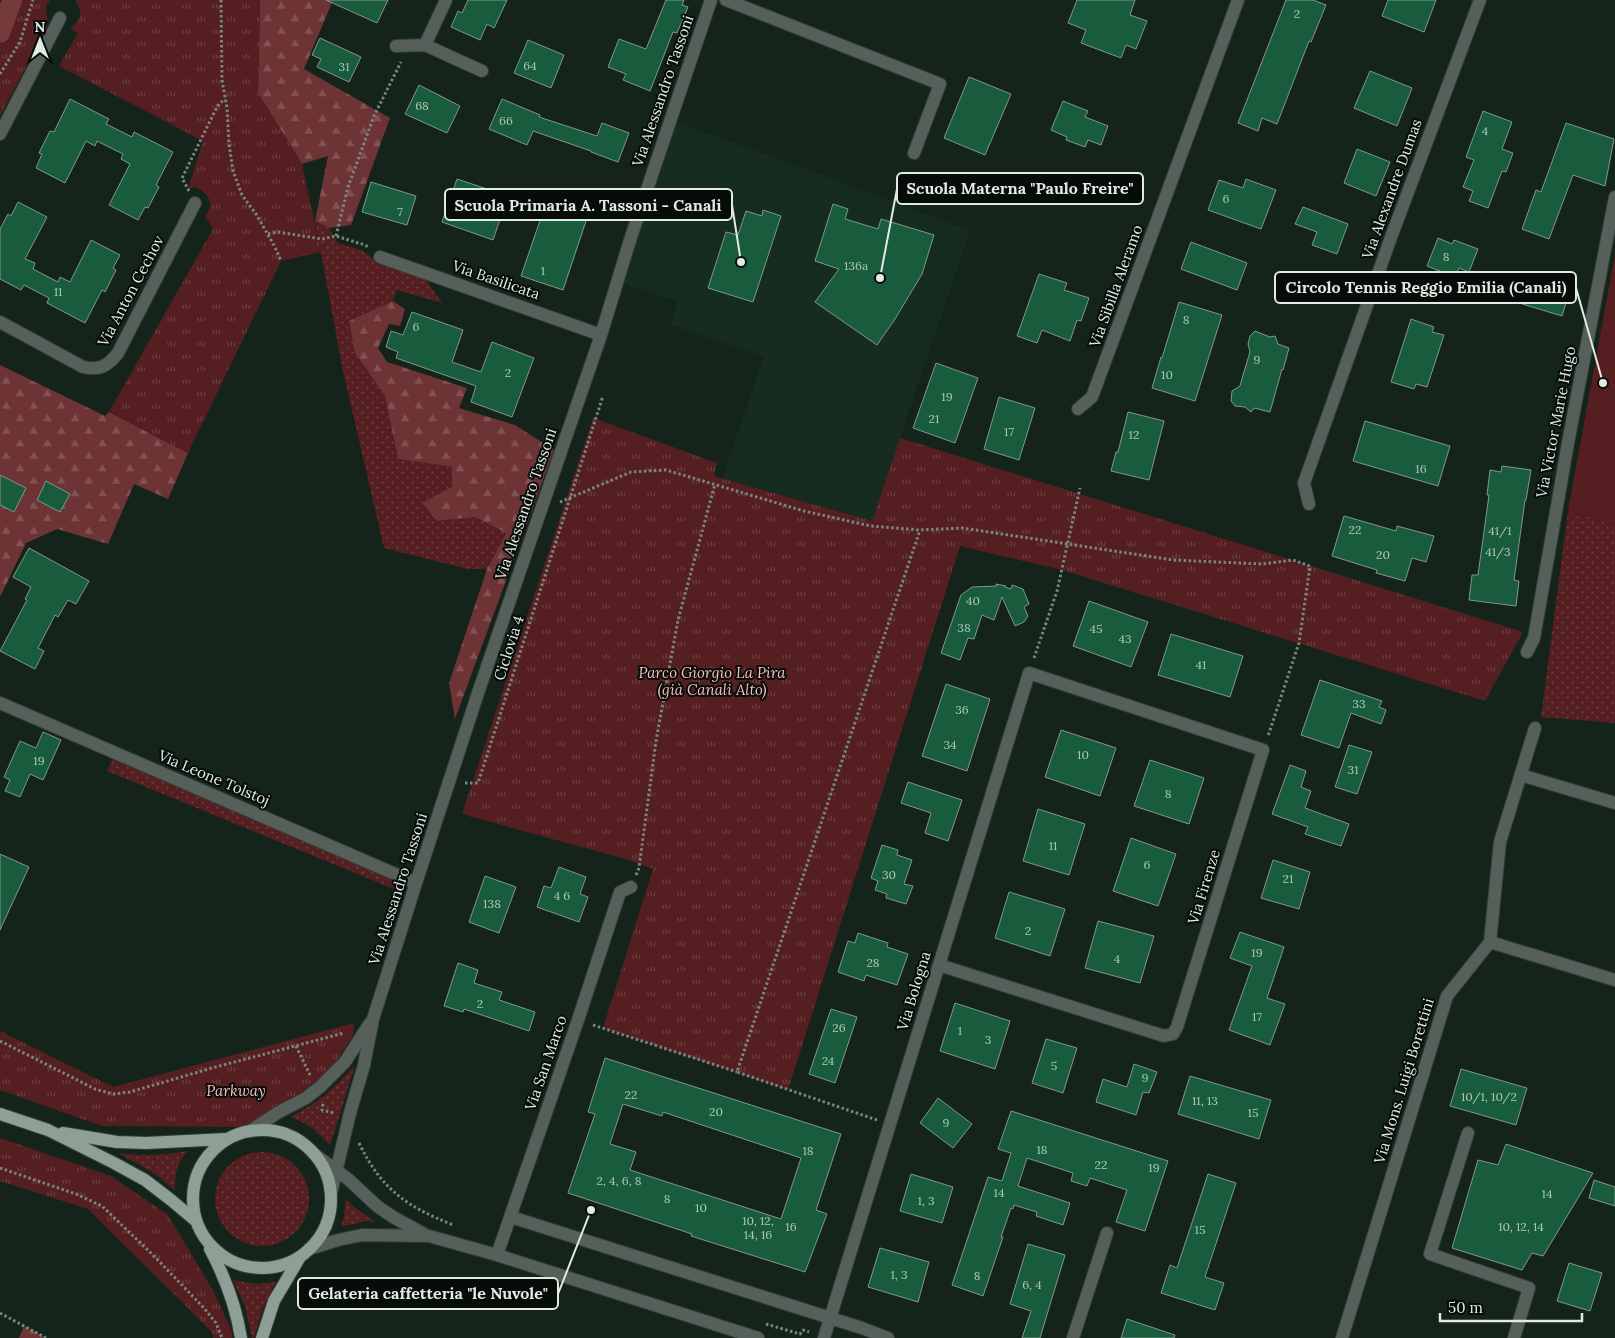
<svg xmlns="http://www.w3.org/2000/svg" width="1615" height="1338" viewBox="0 0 1615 1338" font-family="Lora,serif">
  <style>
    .built { fill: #152c1f }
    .grass { fill: url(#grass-dots) }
    .forest { fill: url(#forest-firs) }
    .park { fill: url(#park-tufts) }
    .garden { fill: #551e20 }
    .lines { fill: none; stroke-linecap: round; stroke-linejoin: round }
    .canal { stroke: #753a3b; stroke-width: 20 }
    .building { fill: #195c3d; stroke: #83968b; fill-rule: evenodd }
    .minor-casing { stroke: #314037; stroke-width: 14 }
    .major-casing { stroke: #314037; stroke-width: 14 }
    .path { stroke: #79867e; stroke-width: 3; stroke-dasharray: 2.5 2.5; stroke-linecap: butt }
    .minor { stroke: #575f5a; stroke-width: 12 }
    .major { stroke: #8e9f95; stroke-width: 12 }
    .labels { text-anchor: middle; stroke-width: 4; stroke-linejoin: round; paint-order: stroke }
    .number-label { font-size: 12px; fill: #afc7ba }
    .street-label { font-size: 15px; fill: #e1ebe4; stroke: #060c08 }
    .park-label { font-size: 15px; font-style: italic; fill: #f8bdbb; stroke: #060c08 }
    .leader { fill: none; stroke: #e1ebe4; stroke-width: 2 }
    .callout-dot { fill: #e1ebe4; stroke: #060c08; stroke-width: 2 }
    .callout { fill: #060c08; stroke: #e1ebe4; stroke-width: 2 }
    .callout-label { font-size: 16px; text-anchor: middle; font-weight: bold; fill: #e1ebe4 }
  </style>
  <defs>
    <pattern id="grass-dots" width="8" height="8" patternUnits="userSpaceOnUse" patternTransform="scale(1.25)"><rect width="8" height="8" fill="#551e20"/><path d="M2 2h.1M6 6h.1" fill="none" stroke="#6d3f40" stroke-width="1.8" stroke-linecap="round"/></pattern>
    <pattern id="forest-firs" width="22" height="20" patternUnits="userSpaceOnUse" patternTransform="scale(1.25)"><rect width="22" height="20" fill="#6e3334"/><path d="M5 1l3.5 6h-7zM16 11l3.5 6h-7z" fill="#825151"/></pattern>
    <pattern id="park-tufts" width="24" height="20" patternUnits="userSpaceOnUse" patternTransform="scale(1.25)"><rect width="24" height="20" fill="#551e20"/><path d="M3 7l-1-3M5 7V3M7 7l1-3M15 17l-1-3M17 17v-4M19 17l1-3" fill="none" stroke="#6d3f40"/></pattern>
  </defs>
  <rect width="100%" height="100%" fill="#14241b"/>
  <!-- built -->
  <path class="built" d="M671,120L825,176L970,231L872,521L722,478L764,356L671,325L678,302L617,282Z"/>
  <!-- grass -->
  <path class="grass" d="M315,221L329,228L338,243L361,250L378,262L426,280L442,303L397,290L393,301L349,322L355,353L385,396L398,459L452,467V487L423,504L437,521L475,517L506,533L487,569H468L384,548L343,371Z
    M1568,511L1615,525V723L1541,717Z
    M116,753L403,877L399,891L107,771Z
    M355,1065L330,1146C317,1131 309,1124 290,1117C316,1105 337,1086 355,1065Z
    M189,1151C176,1161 175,1176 175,1191L154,1173L118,1153C142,1156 165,1155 189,1151Z
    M215 1199a47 47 0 1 1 94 0a47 47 0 1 1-94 0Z
    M346,1199L354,1207L375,1222L366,1221L341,1227L344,1217Z
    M233,1280L256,1284L276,1282L262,1310L254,1338H252L245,1306Z"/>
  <!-- forest -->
  <path class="forest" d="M260,0H333L304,69L390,118L351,225L329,228L315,221L328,156L302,164L258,93Z
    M393,301L405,309L400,326L389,324L378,348L387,362L467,388L459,408L515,425L554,450L455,719L449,683L487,569L506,533L475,517L437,521L422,503L452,487V467L398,459L385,396L355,353L349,321Z
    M0,365L105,416L109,412L188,453L168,499L134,484L108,544L57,529L26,543L0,597Z
    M24,1326L46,1338H19Z"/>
  <!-- park -->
  <path class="park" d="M2,0H50C41,11 49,14 47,24C47,28 44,33 42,36L0,116V5Z
    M75,0H260L258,93L302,164L321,252L281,261L188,453L109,412L213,229L205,216C216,204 208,192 195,187L188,189L203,141L59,66L78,33L70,28C82,20 83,11 75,0Z
    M593,418L717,463L714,476L872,521L900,438L1523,632L1485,701L1062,570L960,546L788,1090L603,1028L653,869L625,859L462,814Z
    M354,1023L353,1035L336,1062L315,1082L287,1103L244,1127L102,1126L0,1090V1031L113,1087Z
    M0,1138L111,1176L168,1215L214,1292L232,1332V1338H213L212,1332L88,1209L0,1181Z"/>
  <!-- garden -->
  <path class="garden" d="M1615,254V525L1568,511Z"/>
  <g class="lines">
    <!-- canal -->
    <path class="canal" d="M0,33L12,0"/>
  </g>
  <!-- building -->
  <path class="building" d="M326,0H388L377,23Z
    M468,0H507L494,28L487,24L480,40L451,27L458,11L462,13Z
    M666,0H684L682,5L688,7L677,33L673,32L650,91L623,80L626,74L608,67L619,39L646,49Z
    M1077,0H1135L1130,15L1147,21L1136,49L1126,45L1121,58L1081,43L1086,30L1068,23Z
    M1286,0H1313L1326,5L1311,42L1309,41L1277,124L1262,118L1258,131L1238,123Z
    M1388,0H1436L1424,32L1382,16Z
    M320,38L361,57L349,82L317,67L321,59L312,55Z
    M528,40L564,55L551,88L514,73Z
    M1370,71L1412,88L1397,126L1354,108Z
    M969,77L1011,94L985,155L944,138Z
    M419,85L460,106L447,133L405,114Z
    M70,99L109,119L106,124L132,137L134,132L173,152L156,185L159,187L148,208L145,207L138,220L109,205L130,164L121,159L123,154L97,141L95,146L86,141L65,183L36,168L42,154L39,153L50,131L54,132Z
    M502,99L540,115L539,117L597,136L602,123L629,133L618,162L591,152V151L533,131L527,145L489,129Z
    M1063,101L1088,111L1085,117L1108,126L1101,145L1088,140L1085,147L1066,140L1067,137L1051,130Z
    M1483,111L1512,122L1502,149L1513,153L1506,172L1502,171L1488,208L1469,201L1473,191L1463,187L1474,160L1466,157Z
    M1566,123L1614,139L1605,186L1573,175L1549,239L1522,229L1536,190L1541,192Z
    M1357,149L1390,162L1376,196L1344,183Z
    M457,179L508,196L493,240L442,222Z
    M1246,179L1276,190L1261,229L1208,210L1219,180L1243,188Z
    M371,182L416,196L407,225L362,212Z
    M18,202L47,217L25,259L35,263L33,269L58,282L60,277L70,282L91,240L120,255L113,268L116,270L105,292L102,290L85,323L47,303L49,298L24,285L21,290L0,279V229L8,214L11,216Z
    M833,204L848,209L845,219L878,229L881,219L934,235L922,274L895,319L877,345L815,302L839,269L815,261Z
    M545,206L586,221L563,290L521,276Z
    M1303,207L1348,224L1337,254L1312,245L1317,232L1295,224Z
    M763,210L781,216L753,302L708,288L726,232L738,235L746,211L762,216Z
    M1438,238L1452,244L1454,240L1478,249L1469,272L1459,268L1455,277L1427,266Z
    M1191,242L1247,263L1237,290L1181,269Z
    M1514,273L1570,290L1562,316L1506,299Z
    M1039,274L1067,283L1064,290L1089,298L1081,321L1077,320L1070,341L1042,330L1037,343L1017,336Z
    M1179,302L1222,315L1195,401L1152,388L1161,357L1162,358Z
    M412,312L463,330L452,362L481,372L492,342L534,358L512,417L471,402L476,386L396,358L398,352L386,347L391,331L403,335Z
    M1411,319L1434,327L1432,332L1444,335L1427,387L1416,384L1414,389L1391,382Z
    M1255,331L1270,337L1275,336L1278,344L1289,348L1283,370L1282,369L1270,412L1254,408L1251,412L1245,407L1235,406L1231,401L1232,391L1240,386L1243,375L1250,352L1248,344L1250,336Z
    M936,363L978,378L955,443L913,428Z
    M999,397L1035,408L1019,460L984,449Z
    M1128,412L1164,421L1149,480L1111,471L1116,452H1118Z
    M1365,421L1450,446L1438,486L1353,461Z
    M1502,466L1531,470L1526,500H1525L1514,580L1519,581L1516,606L1469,600L1472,575H1478L1489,495H1487L1490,470L1501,472Z
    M0,475L26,488L14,512L0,505Z
    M46,481L70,494L60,512L37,500Z
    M1344,516L1396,531L1397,526L1434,536L1426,562L1412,558L1405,581L1376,573L1377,570L1332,556Z
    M29,548L89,581L76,604L68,600L58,617L55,615L38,648L44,651L35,669L0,651L27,600L25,599L31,587L13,577Z
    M996,584L1006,586L1005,587L1011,589L1012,585L1023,589L1029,604L1024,607L1028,616L1024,622L1015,626L1002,597L994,620L982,615L974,639L968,638L960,660L941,653L961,595L972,587L997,586Z
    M1089,601L1148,622L1131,667L1073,646Z
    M1171,634L1243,656L1230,697L1158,675Z
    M1320,680L1382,701L1379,707L1386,710L1381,724L1351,713L1339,748L1301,735Z
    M946,684L990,699L967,771L922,756Z
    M1061,730L1116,748L1100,796L1045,777Z
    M43,732L61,740L43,780L30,774L20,797L5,791L10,780L4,777L20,741L36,748Z
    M1349,745L1372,752L1357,794L1335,787Z
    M1150,760L1204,778L1189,824L1134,806Z
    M1290,765L1306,771L1301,787L1311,791L1305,808L1349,824L1341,846L1305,834L1308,827L1272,814Z
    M908,782L962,800L948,841L925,833L931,813L901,803Z
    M1038,809L1085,824L1069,875L1023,861Z
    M1131,838L1176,854L1158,906L1113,891Z
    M882,845L898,850L897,855L912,860L904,884L913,886L906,904L886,898L887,894L875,890L878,881L871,878Z
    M0,854L29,867L0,930Z
    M1273,860L1310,872L1299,909L1261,898Z
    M559,867L586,877L580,894L588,897L579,922L537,907L544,886L551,888Z
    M485,876L516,887L499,933L469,922Z
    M1009,892L1065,909L1050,956L995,938Z
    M1098,921L1154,936L1140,983L1085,968Z
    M1240,932L1284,947L1267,998L1285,1004L1270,1045L1229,1030L1252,966L1230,958Z
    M858,933L888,943L887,947L908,954L897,985L866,975L864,981L838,972L848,941L855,943Z
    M458,963L478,970L474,983L502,992L499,1000L535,1012L529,1031L464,1009L463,1012L444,1006Z
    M955,1003L1010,1021L995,1069L940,1051Z
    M831,1009L857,1017L835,1083L809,1074Z
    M1046,1039L1077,1048L1063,1093L1032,1083Z
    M605,1058L841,1134L816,1210L827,1214L805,1272L691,1236L692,1234L568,1193L595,1114L588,1112ZM623,1104L662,1116L663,1112L801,1158L781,1219L630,1170L636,1152L610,1144Z
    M1134,1064L1157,1072L1149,1093L1143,1092L1136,1115L1096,1102L1103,1079L1127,1087Z
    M1461,1069L1527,1088L1516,1125L1450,1106Z
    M1190,1076L1271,1100L1259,1139L1178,1114Z
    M938,1098L972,1124L953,1148L920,1123Z
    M1011,1111L1168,1161L1145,1231L1116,1222L1127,1190L1090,1178L1087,1186L1071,1181L1073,1173L1027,1158L1018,1186L1070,1203L1063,1225L1036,1216L1037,1212L1014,1205L1013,1209L1011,1208L1001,1237H1003L983,1296L952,1285L988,1177L1002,1181L1011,1153L998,1149Z
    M1506,1144L1593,1173L1543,1256L1532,1253L1522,1270L1452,1248L1478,1160L1498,1165Z
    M911,1174L953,1187L942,1223L900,1211Z
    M1208,1174L1236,1183L1205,1277L1224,1283L1215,1310L1161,1293L1170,1265L1177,1268Z
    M1594,1180L1615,1187V1206L1589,1198Z
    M1028,1244L1065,1255L1040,1338H1022L1031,1311L1010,1304Z
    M880,1248L929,1262L918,1302L868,1287Z
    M1569,1263L1602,1273L1590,1311L1557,1301Z
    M1127,1319L1175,1335L1174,1338H1121Z"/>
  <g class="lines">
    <!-- minor casing -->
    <g class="minor-casing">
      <path id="minor" d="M446,0L425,45L482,71
        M726,0L940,84L914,153
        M396,46L425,45
        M0,134L60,18
        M380,257L601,335
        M0,322L83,367C99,371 108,366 118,353L195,203
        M1078,409L1092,397L1238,0
        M1309,504L1304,483L1390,240L1480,0
        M1527,652L1534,638L1568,443L1615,197
        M0,703L416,883
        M1521,775L1615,803
        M1490,942L1615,980
        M250,1131L279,1112L306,1098L320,1087L345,1062L370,1023
        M1468,1133L1430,1254L1529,1288L1514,1338
        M313,1153L348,1179L377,1206L393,1217L424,1234
        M331,1193L350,1113L364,1065L373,1019L416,883L478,693L601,335L631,237L711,0
        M511,1217L862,1328L888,1338
        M309,1249L338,1240L362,1235L429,1236L497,1255L758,1338
        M497,1255L578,1020L620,892L631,887
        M824,1338L1029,673L1263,750L1177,1027L1173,1034L1164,1036L939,965
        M1073,1338L1107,1233
        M1342,1338L1447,996L1490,942L1500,842L1535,728"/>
    </g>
    <!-- major casing -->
    <g class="major-casing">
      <path id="major" d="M0,1114L48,1130L114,1163L145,1180L171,1200L196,1221
        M193 1199a69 69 0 1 1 138 0a69 69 0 1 1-138 0Z
        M63,1133L117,1142L146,1143L226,1139
        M210,1249C225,1277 236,1306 241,1338
        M262,1338L274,1301L300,1257"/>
    </g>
    <!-- path -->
    <path class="path" d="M221,0L222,80L227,108L229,144L233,171L242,195L256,214L275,247L281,261
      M0,74L20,42L33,0
      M189,191L182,178L214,113L219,104L225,99
      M268,234L278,232L322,239L336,236L365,245L368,247
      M336,236L348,187L374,116L401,62
      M560,502L631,472L666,470L804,511L871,526L920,530L962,528L1173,560L1262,564L1293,560L1310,566L1299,643L1268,736
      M1034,658L1057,591L1080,488
      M465,783H478L603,396
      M636,875L639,868L656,741L678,620L715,484
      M593,1025L737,1072
      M0,1041L95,1089L113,1094L130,1092L212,1068L344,1033
      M296,1046L310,1075
      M323,1104L322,1110L334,1113
      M877,1120L737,1072L920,530
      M359,1143C382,1190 406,1206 453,1225
      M0,1168L76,1194L102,1206L155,1257L204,1308L216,1323L222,1338
      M0,1313L46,1338
      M766,1324L800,1334L803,1330L809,1332"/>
    <!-- minor -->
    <use href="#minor" class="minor"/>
    <!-- major -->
    <use href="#major" class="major"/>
  </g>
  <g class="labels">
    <!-- number labels -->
    <g class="number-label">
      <text x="1297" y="18">2</text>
      <text x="530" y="70">64</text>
      <text x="344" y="71">31</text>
      <text x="422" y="110">68</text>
      <text x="506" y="125">66</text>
      <text x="1485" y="135">4</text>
      <text x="1226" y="203">6</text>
      <text x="400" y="216">7</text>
      <text x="1446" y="261">8</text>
      <text x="856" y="270">136a</text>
      <text x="543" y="275">1</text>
      <text x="58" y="296">11</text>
      <text x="1186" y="324">8</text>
      <text x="416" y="331">6</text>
      <text x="1257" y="364">9</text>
      <text x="508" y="377">2</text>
      <text x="1167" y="379">10</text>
      <text x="947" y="401">19</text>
      <text x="934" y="423">21</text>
      <text x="1009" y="436">17</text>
      <text x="1134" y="439">12</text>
      <text x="1421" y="473">16</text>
      <text x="1355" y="534">22</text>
      <text x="1500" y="535">41/1</text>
      <text x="1498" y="556">41/3</text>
      <text x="1383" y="559">20</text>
      <text x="973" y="605">40</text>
      <text x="964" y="632">38</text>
      <text x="1096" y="633">45</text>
      <text x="1125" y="643">43</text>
      <text x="1201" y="669">41</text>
      <text x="1359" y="708">33</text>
      <text x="962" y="714">36</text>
      <text x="950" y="749">34</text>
      <text x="1083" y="759">10</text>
      <text x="39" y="765">19</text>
      <text x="1353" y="774">31</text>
      <text x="1168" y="798">8</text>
      <text x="1053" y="850">11</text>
      <text x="1147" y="869">6</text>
      <text x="889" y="879">30</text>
      <text x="1288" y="883">21</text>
      <text x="562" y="900">4 6</text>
      <text x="492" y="908">138</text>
      <text x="1028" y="935">2</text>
      <text x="1257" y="957">19</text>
      <text x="1117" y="963">4</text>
      <text x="873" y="967">28</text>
      <text x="480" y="1008">2</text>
      <text x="1257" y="1021">17</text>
      <text x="839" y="1032">26</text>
      <text x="960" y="1035">1</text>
      <text x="988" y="1044">3</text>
      <text x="828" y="1065">24</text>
      <text x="1054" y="1070">5</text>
      <text x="1145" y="1082">9</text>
      <text x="631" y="1099">22</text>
      <text x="1489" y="1101">10/1, 10/2</text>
      <text x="1205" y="1105">11, 13</text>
      <text x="716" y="1116">20</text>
      <text x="1253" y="1117">15</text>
      <text x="946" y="1127">9</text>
      <text x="1042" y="1154">18</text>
      <text x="808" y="1155">18</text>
      <text x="1101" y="1169">22</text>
      <text x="1154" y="1172">19</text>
      <text x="619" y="1185">2, 4, 6, 8</text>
      <text x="999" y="1197">14</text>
      <text x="1547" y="1198">14</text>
      <text x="667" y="1203">8</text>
      <text x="926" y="1205">1, 3</text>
      <text x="701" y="1212">10</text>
      <text x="758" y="1225">10, 12,<tspan x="758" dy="14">14, 16</tspan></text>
      <text x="791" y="1231">16</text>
      <text x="1521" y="1231">10, 12, 14</text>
      <text x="1200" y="1234">15</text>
      <text x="899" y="1279">1, 3</text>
      <text x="977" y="1280">8</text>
      <text x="1032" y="1289">6, 4</text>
    </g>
    <!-- street labels -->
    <g class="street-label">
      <text transform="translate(663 91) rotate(-71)" y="5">Via Alessandro Tassoni</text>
      <text transform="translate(1392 189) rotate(-70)" y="5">Via Alexandre Dumas</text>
      <text transform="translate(496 280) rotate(19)" y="5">Via Basilicata</text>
      <text transform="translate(1116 286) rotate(-70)" y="5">Via Sibilla Aleramo</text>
      <text transform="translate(131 291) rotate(-62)" y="5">Via Anton Cechov</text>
      <text transform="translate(1556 422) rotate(-79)" y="5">Via Victor Marie Hugo</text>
      <text transform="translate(526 504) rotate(-71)" y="5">Via Alessandro Tassoni</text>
      <text transform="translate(509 648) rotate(-72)" y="5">Ciclovia 4</text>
      <text transform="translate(214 778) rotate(23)" y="5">Via Leone Tolstoj</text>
      <text transform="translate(1204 887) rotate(-73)" y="5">Via Firenze</text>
      <text transform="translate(398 889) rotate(-72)" y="5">Via Alessandro Tassoni</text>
      <text transform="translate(914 991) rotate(-73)" y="5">Via Bologna</text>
      <text transform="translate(546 1063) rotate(-71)" y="5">Via San Marco</text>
      <text transform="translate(1404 1081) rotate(-73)" y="5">Via Mons. Luigi Borettini</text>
    </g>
    <!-- park labels -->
    <g class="park-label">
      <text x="712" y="678">Parco Giorgio La Pira<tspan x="712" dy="17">(già Canali Alto)</tspan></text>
      <text x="236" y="1096">Parkway</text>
    </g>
  </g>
  <!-- callouts -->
  <path class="leader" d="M880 278L897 189M741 262L732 205M1603 383L1576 288M591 1210L558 1294"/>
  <g class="callout-dot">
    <circle cx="880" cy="278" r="5"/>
    <circle cx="741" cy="262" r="5"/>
    <circle cx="1603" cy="383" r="5"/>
    <circle cx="591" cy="1210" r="5"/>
  </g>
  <g class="callout">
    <rect x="897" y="173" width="246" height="31" rx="5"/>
    <rect x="445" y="189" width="287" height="31" rx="5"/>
    <rect x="1275" y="272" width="301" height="31" rx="5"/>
    <rect x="298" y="1278" width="260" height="31" rx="5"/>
  </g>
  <g class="callout-label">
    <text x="1020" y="194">Scuola Materna "Paulo Freire"</text>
    <text x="588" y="211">Scuola Primaria A. Tassoni - Canali</text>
    <text x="1426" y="293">Circolo Tennis Reggio Emilia (Canali)</text>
    <text x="428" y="1299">Gelateria caffetteria "le Nuvole"</text>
  </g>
  <!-- north arrow -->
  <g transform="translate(40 40)" stroke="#060c08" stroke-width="4" paint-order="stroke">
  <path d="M0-4L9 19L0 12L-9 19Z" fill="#e1ebe4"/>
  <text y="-8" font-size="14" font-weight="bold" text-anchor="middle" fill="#e1ebe4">N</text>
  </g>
  <!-- scale -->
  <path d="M1440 1313v8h142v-8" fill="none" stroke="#e1ebe4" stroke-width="2.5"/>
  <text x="1448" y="1313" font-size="15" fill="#e1ebe4" stroke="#060c08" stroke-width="4" paint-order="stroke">50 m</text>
</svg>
